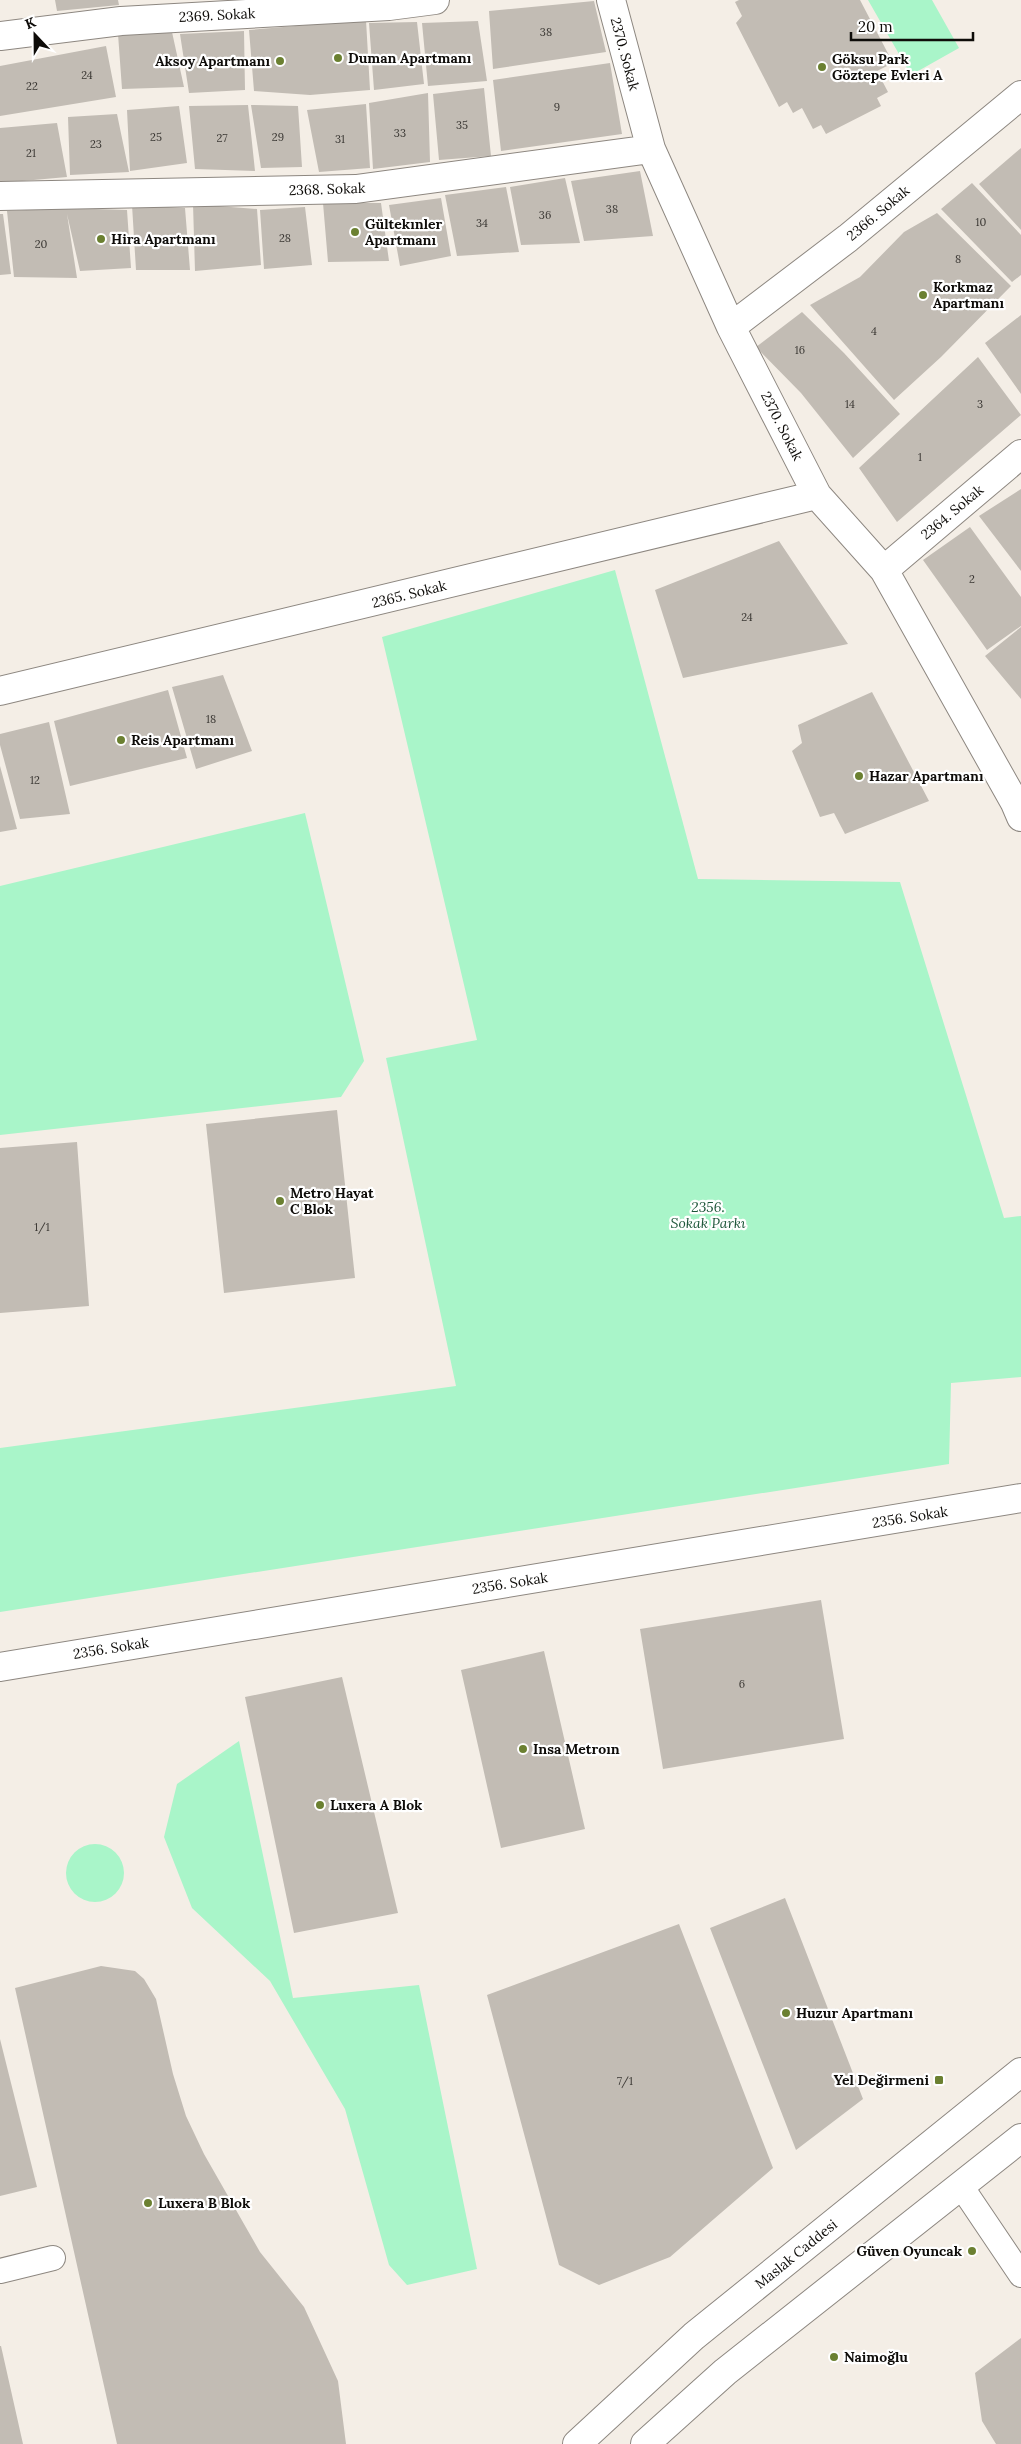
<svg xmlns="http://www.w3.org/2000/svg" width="1021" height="2444" viewBox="0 0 1021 2444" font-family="Lora,serif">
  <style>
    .green { fill: #a9f5c9 }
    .building { fill: #c2bcb4 }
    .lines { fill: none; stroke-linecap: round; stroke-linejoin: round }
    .lane-casing { stroke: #8d8780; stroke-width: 26 }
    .street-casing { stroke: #8d8780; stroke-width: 30 }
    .secondary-casing { stroke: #8d8780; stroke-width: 30 }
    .lane { stroke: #fff; stroke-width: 24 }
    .street { stroke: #fff; stroke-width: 28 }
    .secondary { stroke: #fff; stroke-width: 28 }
    .poi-dot { fill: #6b8031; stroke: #fff; stroke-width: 2 }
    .labels { text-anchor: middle; stroke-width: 4.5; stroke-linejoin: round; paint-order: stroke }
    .number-label { font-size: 11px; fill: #3b3834 }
    .street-label { font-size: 14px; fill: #0e0c09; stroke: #fff }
    .poi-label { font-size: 14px; font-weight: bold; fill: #0e0c09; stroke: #fff; text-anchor: start }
    .park-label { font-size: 14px; font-style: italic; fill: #1d5639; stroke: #fff }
  </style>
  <rect width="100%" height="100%" fill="#f4eee6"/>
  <!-- green -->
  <path class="green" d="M868,0H932L959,48L911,75Z
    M615,570L698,879L900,882L1004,1218L1021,1216V1377L951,1383L949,1464L0,1612V1448L456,1386L386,1058L477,1040L382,637Z
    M305,813L364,1061L341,1097L0,1135V886Z
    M239,1741L293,1998L419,1985L477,2269L407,2285L389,2265L345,2109L270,1981L192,1908L164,1837L177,1784Z
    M66 1873a29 29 0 1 1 58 0a29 29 0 1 1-58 0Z"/>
  <!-- building -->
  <path class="building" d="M55,0H118L119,5L57,11Z
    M739,0H860L893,63L877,71L888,92L877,98L881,106L826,134L821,125L813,129L802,108L793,113L787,102L779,107L736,23L742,16L735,2Z
    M594,1L606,52L493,69L489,11Z
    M366,20L370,90L310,95L254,91L249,30Z
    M478,21L487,81L428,86L422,23Z
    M417,22L424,84L374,90L369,23Z
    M244,31L245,90L189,93L180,34Z
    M172,32L184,87L122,89L118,34Z
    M106,46L116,97L0,116V66Z
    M610,63L622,134L501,151L493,80Z
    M484,88L491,156L439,160L433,94Z
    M428,93L430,162L373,169L369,103Z
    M366,104L370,168L319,172L307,110Z
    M248,105L255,171L195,169L189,106Z
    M251,105L298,106L302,167L261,168Z
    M179,106L187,163L130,171L127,110Z
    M117,114L129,172L70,175L68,117Z
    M57,123L67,177L0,183V128Z
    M1021,148V230L979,184Z
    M640,171L653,236L584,241L571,181Z
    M565,178L580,243L521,245L510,187Z
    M972,183L1021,235V275L1012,282L941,209Z
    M506,187L519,252L457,256L445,195Z
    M441,198L451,256L400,266L389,205Z
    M323,203H381L389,261L328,262Z
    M193,204L257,209L261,265L195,271Z
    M132,205L185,208L190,270H136Z
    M305,207L312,265L264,269L260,210Z
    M65,208L127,210L131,268L80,271L67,214L77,278L14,277L7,211Z
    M937,213L1011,286L941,357L894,400L810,305L860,277L904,232Z
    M0,214H3L11,274L0,275Z
    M802,312L844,353L900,414L853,458L801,393L756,347Z
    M1021,315V394L985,343Z
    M978,357L1021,415L897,522L859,468Z
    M1021,489V571L979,516Z
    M970,527L1021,597V626L987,650L923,560Z
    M779,541L848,644L683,678L655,590Z
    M1021,627V699L985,656Z
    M223,675L252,751L196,769L172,687Z
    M168,690L187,758L70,786L54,721Z
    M872,692L929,801L845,834L834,813L820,817L792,751L802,743L798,725Z
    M49,722L70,814L20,819L0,745V734Z
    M0,766L17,829L0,832Z
    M337,1110L355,1278L224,1293L206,1124Z
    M77,1142L89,1306L0,1313V1148Z
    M821,1600L844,1739L663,1769L640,1629Z
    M544,1651L585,1829L501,1848L461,1670Z
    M342,1677L398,1913L294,1933L245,1697Z
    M785,1898L863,2099L796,2150L710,1928Z
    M679,1924L773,2168L670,2257L599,2285L559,2265L487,1995Z
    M101,1966L135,1971L144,1979L156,1999L173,2074L186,2116L204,2154L260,2252L304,2307L338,2381L346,2444H117L15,1988Z
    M0,2039L37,2187L0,2196Z
    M1021,2338V2444H996L982,2421L975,2373Z
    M0,2346H1L23,2444H0Z"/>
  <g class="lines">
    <!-- lane casing -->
    <g class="lane-casing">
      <path id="lane" d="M961,2186L1021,2275
        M0,2271L53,2258"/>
    </g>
    <!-- street casing -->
    <g class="street-casing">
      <path id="street" d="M611,0L651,149L731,327L817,495L884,570L1015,803L1021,817
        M0,36L121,21L389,6L435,0
        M0,196L356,189L651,149
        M731,327L848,238L1021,95
        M884,570L1021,454
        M0,691L817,495
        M0,1667L1021,1498"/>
    </g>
    <!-- secondary casing -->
    <g class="secondary-casing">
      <path id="secondary" d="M577,2444L694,2336L1021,2072
        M645,2444L725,2372L1021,2138"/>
    </g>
    <!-- lane -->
    <use href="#lane" class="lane"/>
    <!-- street -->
    <use href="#street" class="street"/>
    <!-- secondary -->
    <use href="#secondary" class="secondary"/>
  </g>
  <!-- markers -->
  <g class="poi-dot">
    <circle cx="338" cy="58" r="5"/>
    <circle cx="280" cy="61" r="5"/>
    <circle cx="822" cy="67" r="5"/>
    <circle cx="355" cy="232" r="5"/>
    <circle cx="101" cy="239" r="5"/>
    <circle cx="923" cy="295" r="5"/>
    <circle cx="121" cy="740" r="5"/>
    <circle cx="859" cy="776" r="5"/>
    <circle cx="280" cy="1201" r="5"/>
    <circle cx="523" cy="1749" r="5"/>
    <circle cx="320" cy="1805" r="5"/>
    <circle cx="786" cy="2013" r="5"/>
    <rect x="934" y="2075" width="10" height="10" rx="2.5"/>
    <circle cx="148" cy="2203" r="5"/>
    <circle cx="972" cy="2251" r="5"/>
    <circle cx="834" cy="2357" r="5"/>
  </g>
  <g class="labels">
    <!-- number labels -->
    <g class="number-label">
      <text x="546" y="36">38</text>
      <text x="87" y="79">24</text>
      <text x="32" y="90">22</text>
      <text x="557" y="111">9</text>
      <text x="462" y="129">35</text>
      <text x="400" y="137">33</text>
      <text x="156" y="141">25</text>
      <text x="278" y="141">29</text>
      <text x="222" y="142">27</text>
      <text x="340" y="143">31</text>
      <text x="96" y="148">23</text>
      <text x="31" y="157">21</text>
      <text x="612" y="213">38</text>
      <text x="545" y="219">36</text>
      <text x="981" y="226">10</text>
      <text x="482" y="227">34</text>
      <text x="285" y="242">28</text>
      <text x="41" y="248">20</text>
      <text x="958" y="263">8</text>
      <text x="874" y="335">4</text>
      <text x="800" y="354">16</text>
      <text x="850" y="408">14</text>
      <text x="980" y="408">3</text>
      <text x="920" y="461">1</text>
      <text x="972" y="583">2</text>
      <text x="747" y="621">24</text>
      <text x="211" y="723">18</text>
      <text x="35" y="784">12</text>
      <text x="42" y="1231">1/1</text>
      <text x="742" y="1688">6</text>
      <text x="625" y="2085">7/1</text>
    </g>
    <!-- street labels -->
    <g class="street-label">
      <text transform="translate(217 15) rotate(-3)" y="5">2369. Sokak</text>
      <text transform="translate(625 54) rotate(75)" y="5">2370. Sokak</text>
      <text transform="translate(327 189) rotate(-2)" y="5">2368. Sokak</text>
      <text transform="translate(878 213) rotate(-40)" y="5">2366. Sokak</text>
      <text transform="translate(782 426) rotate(63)" y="5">2370. Sokak</text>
      <text transform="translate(952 512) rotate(-40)" y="5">2364. Sokak</text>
      <text transform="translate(409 594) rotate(-14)" y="5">2365. Sokak</text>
      <text transform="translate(910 1517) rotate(-9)" y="5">2356. Sokak</text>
      <text transform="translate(510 1583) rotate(-9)" y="5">2356. Sokak</text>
      <text transform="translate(111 1648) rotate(-9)" y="5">2356. Sokak</text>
      <text transform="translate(796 2254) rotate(-39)" y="5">Maslak Caddesi</text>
    </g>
    <!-- poi labels -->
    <g class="poi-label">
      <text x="348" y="63">Duman Apartmanı</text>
      <text x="832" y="64">Göksu Park<tspan x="832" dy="16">Göztepe Evleri A</tspan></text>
      <text x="270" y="66" text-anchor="end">Aksoy Apartmanı</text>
      <text x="365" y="229">Gültekınler<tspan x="365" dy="16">Apartmanı</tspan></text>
      <text x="111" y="244">Hira Apartmanı</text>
      <text x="933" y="292">Korkmaz<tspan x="933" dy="16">Apartmanı</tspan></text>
      <text x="131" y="745">Reis Apartmanı</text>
      <text x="869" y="781">Hazar Apartmanı</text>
      <text x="290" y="1198">Metro Hayat<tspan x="290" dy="16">C Blok</tspan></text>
      <text x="533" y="1754">Insa Metroın</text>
      <text x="330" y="1810">Luxera A Blok</text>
      <text x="796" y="2018">Huzur Apartmanı</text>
      <text x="929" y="2085" text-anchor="end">Yel Değirmeni</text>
      <text x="158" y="2208">Luxera B Blok</text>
      <text x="962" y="2256" text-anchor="end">Güven Oyuncak</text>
      <text x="844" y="2362">Naimoğlu</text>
    </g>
    <!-- park labels -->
    <g class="park-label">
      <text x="708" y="1212">2356.<tspan x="708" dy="16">Sokak Parkı</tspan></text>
    </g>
  </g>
  <!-- north arrow -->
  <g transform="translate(35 35) rotate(338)" stroke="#ffffff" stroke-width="4" paint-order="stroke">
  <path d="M0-4L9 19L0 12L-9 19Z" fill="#0e0c09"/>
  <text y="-8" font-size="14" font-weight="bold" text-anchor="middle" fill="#0e0c09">K</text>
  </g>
  <!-- scale -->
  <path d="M851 32v8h122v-8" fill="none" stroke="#0e0c09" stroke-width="2.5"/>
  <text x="858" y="32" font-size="15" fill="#0e0c09" stroke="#ffffff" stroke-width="4" paint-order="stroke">20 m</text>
</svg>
